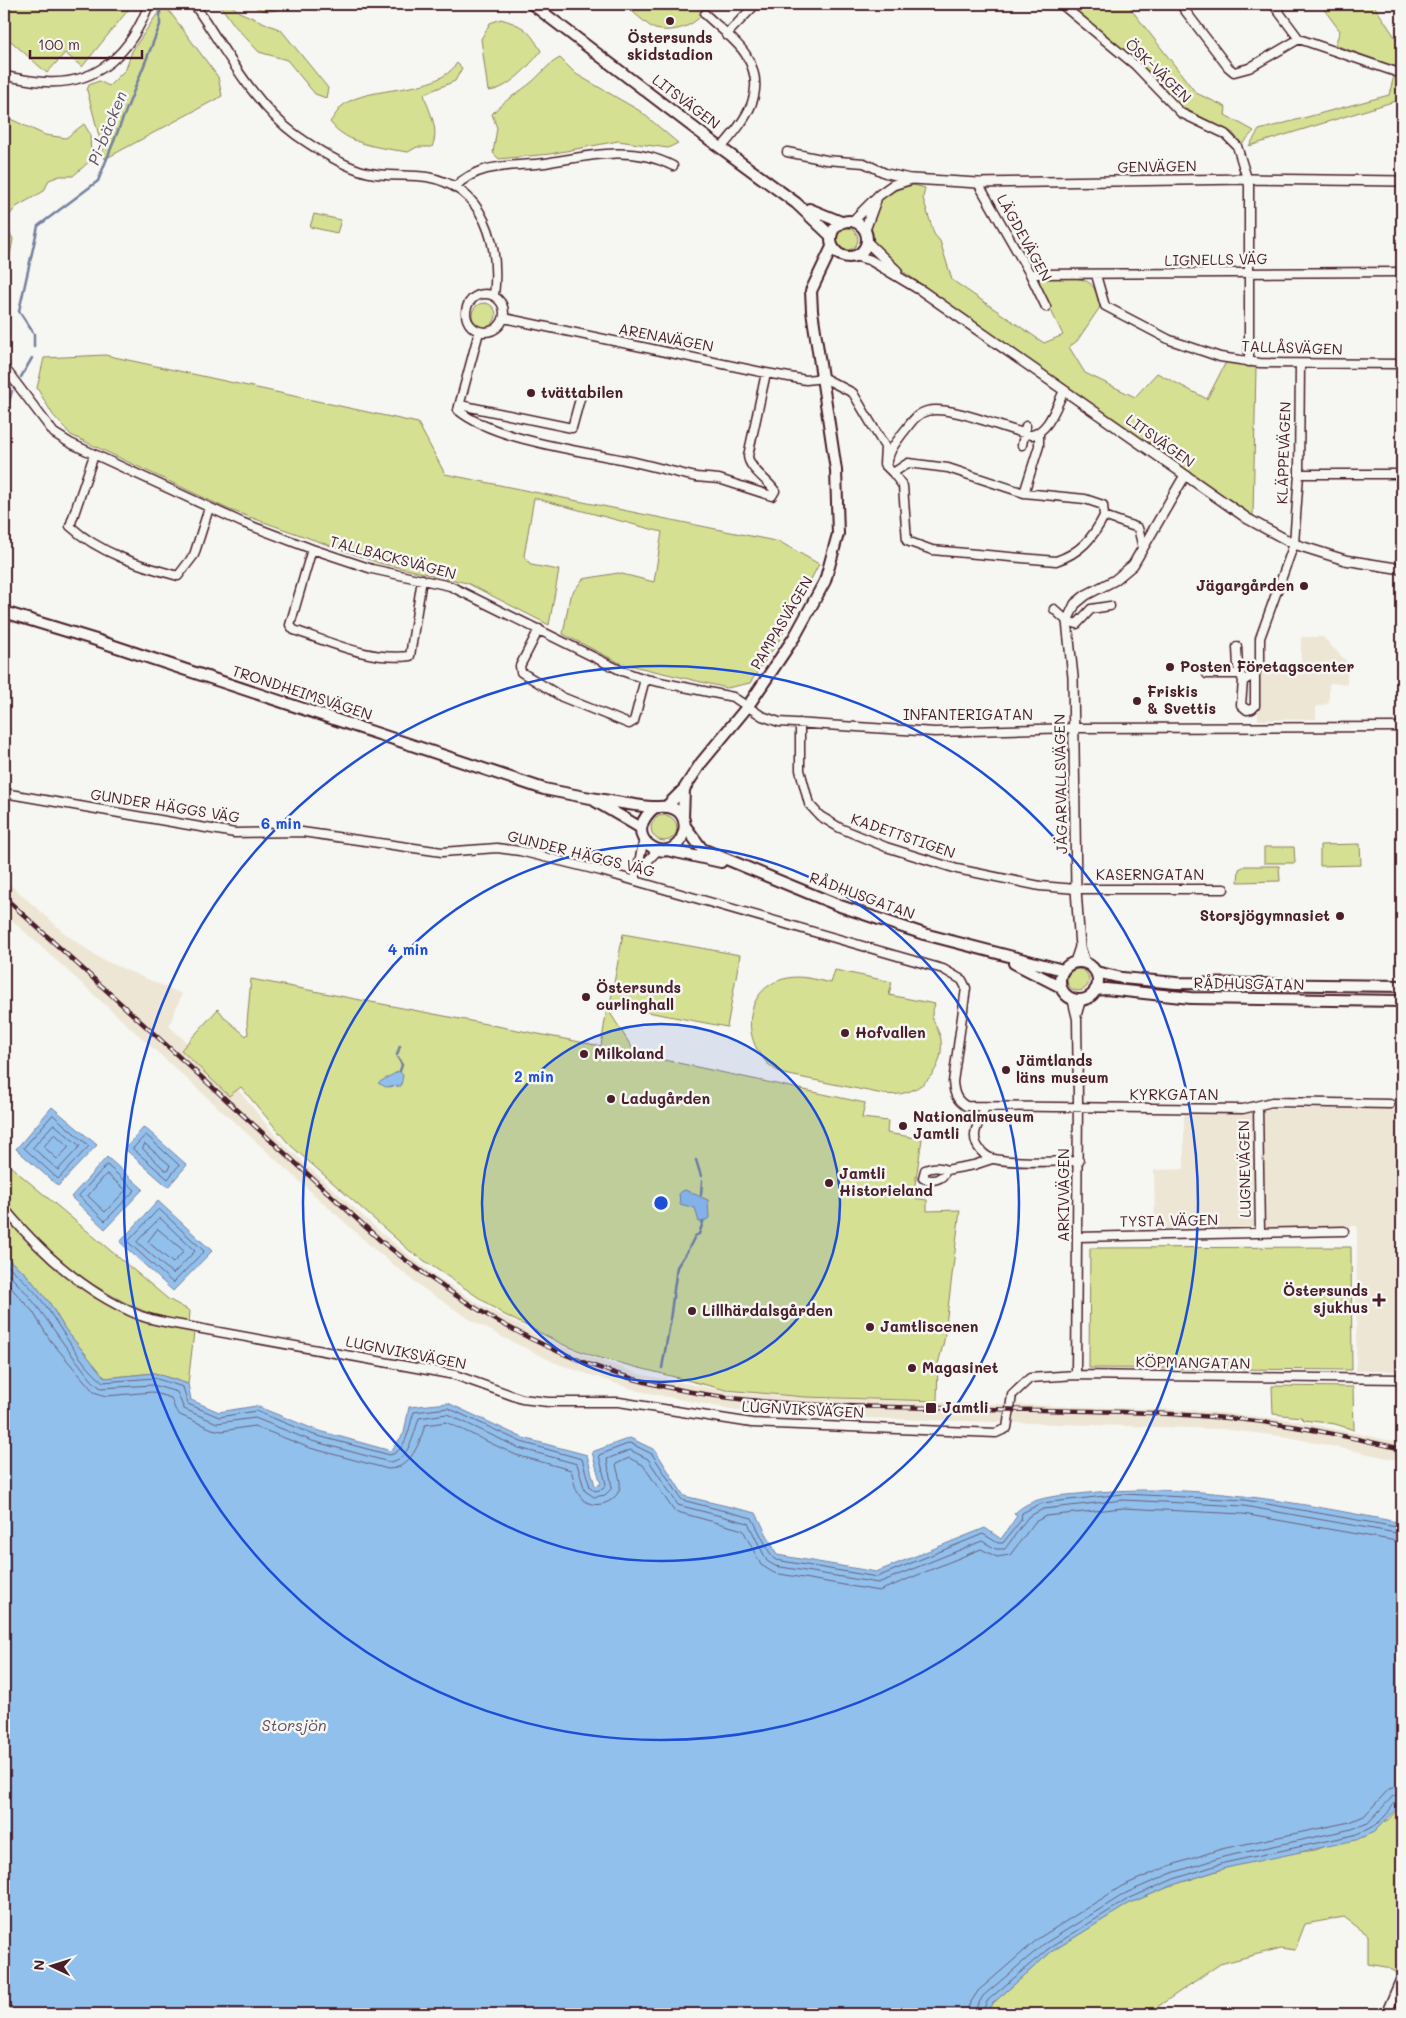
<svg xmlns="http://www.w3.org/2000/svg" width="1406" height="2018" viewBox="0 0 1406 2018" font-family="Mali,sans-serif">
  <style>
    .built { fill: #eee6d5 }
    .green { fill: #d5e093; stroke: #90805f }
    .water { fill: #92c0ec; stroke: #75809f }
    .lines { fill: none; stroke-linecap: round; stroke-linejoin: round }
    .shore { stroke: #675f78; stroke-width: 1 }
    .stream { stroke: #75809f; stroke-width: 2.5 }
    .minor-casing { stroke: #4a1f2b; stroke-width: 11 }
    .tertiary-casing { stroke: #4a1f2b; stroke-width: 12 }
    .secondary-casing { stroke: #4a1f2b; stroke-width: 14 }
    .minor { stroke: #f6f6f2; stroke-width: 8 }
    .tertiary { stroke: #f6f6f2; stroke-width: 9 }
    .secondary { stroke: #f6f6f2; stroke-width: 10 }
    .rail-casing { stroke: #4a1f2b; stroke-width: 4.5 }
    .rail { stroke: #f6f6f2; stroke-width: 2.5; stroke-dasharray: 8; stroke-linecap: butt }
    .ring { fill: none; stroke: #1d4ed8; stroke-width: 2.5 }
    .poi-dot { fill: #4a1f2b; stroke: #f6f6f2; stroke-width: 2 }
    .labels { text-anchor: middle; stroke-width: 5; stroke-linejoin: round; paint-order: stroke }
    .poi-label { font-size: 15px; font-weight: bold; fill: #4a1f2b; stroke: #f6f6f2; text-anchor: start }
    .street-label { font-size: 15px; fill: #4a1f2b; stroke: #f6f6f2 }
    .water-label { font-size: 16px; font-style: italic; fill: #604f65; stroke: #f6f6f2 }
    .centre { fill: #1d4ed8; stroke: #f6f6f2; stroke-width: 2.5 }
    .ring-label { font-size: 15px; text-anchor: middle; font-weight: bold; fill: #1d4ed8; stroke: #f6f6f2; stroke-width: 5; stroke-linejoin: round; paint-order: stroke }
  </style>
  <rect width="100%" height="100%" fill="#f6f6f2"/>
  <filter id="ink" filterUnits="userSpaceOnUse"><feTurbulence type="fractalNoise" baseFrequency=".02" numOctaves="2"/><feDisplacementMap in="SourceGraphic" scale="10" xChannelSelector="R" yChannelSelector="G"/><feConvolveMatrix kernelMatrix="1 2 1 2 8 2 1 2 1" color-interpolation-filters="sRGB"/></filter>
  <g filter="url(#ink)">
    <!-- built -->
    <path class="built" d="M1301,637H1323L1347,662V685L1331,683L1329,685V703L1316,707V719L1258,720V676L1263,667H1301Z
      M4,879L68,936L101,959L182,994L169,1026L235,1086L278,1139L385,1236L434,1275L481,1305L565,1348L642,1375L737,1393L832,1399L1192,1410L1291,1420L1402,1443V1461L1288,1437L1222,1429L831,1417L735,1410L638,1391L558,1364L500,1336L471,1320L424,1289L374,1249L4,913Z
      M1264,1109H1402V1371H1356L1357,1226L1155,1229L1154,1170L1184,1169V1113H1252Z"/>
    <!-- green -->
    <path class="green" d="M4,4H133L82,67L65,53L47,73L4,35Z
      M164,4L218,77L222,96L105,159L87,90L89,85L99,81L109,86L126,69L132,51Z
      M219,4H230L239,12L281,30L328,88L326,98L315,94L287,60L259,52L235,26Z
      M250,4H289C277,13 262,13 250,4Z
      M624,4H707C702,24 676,34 655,29C648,26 631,10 624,4Z
      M1066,4H1127L1196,93L1226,107L1225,115L1254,131L1241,145L1233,133L1180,106L1136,61Z
      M1320,4H1373L1397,40L1402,41V69L1335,45L1340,31Z
      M501,19C524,26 529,30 541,51C529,66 508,90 488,91L481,39L490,23Z
      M560,58L576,74L640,111L678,143L668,148L618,141L550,154L499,159L493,153L497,128L492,114C504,100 519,93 533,81C543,72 548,64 560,58Z
      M457,63L462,68L455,81L424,94C429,113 440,128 432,147H417L408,152C382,148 347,145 330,122C334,117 338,110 342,106C368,84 437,96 457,63Z
      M1394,76L1402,79V99L1249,146L1259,130L1389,95Z
      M4,116L45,135L66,138L84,124L90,134L91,160L73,176H60L49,180L44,191L16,207L4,222Z
      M914,185L925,188L923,198L934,234L940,241L952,280L1044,343L1063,335L1039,286L1040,279C1054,279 1086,273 1094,288C1097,294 1098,301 1100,307L1077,341L1069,347L1085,373L1135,397L1157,373L1207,399L1226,362L1256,366L1253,516L1013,350L887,260L871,240C870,205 880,192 914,185Z
      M314,214L341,220L337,233L310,227Z
      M4,222L13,239L5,281L9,335L4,338Z
      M836 239a11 11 0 1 1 22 0a11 11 0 1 1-22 0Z
      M472 315a12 12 0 1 1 24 0a12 12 0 1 1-24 0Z
      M105,355L418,423L445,474L780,542L819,564L780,639L750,683L727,688L620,663L563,634L570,596L583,579L618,573L654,582L662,532L534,498L524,556L531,565L559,570L549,625L467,583L379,563L230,510L71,435L53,415L37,388L44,358Z
      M651 828a13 13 0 1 1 26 0a13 13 0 1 1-26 0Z
      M1360,844L1361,865L1320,866V845Z
      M1264,847H1294L1295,863H1264Z
      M1245,866H1279L1280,881L1238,882L1239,869Z
      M623,934L740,955L727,1027L610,1005Z
      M1067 980a11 11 0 1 1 22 0a11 11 0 1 1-22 0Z
      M835,970L892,982L889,995L935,1004C934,1007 932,1013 932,1015C932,1021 940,1032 941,1040C945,1074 915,1099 883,1094L784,1074C740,1056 737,987 788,978C802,975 817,980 831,983Z
      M251,979L601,1046L607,1008L636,1054L865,1103L862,1118L888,1121L887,1133L922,1139L913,1198L927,1200V1211L960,1210L944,1341L938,1364L937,1401L805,1397L726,1390L596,1357L564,1345L503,1314L410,1251L289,1144L241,1087L229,1096L181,1050L218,1009L226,1019L246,1036L248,1034L247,1023Z
      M4,1161L168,1299L190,1311L189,1323C174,1319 158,1317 144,1311C84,1286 45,1250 4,1202Z
      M4,1220C19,1227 32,1248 45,1259C94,1302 130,1320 194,1332L188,1384L154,1373L105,1378L65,1329L49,1302L26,1274L4,1256Z
      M1351,1247L1352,1370L1089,1368L1090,1248Z
      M1272,1386L1353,1387L1354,1430L1335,1424L1304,1420L1301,1417L1273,1414Z
      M1402,1804V1976L1386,1967L1368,1964V1935L1344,1917L1305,1924L1295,1950L1281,1948L1220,1964L1147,2014H985L992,2004L1051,1952L1130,1903L1176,1884L1226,1868L1275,1855L1316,1850L1388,1820Z"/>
    <!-- water -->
    <path class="water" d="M399,1071L403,1075L401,1086L386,1087L378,1083Z
      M52,1107L97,1145L58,1186L16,1149Z
      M144,1127L187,1165L168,1187L125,1149Z
      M107,1157L143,1189L105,1229L71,1197Z
      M685,1190L708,1200L709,1218L703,1222H699L695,1208L680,1204L679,1193Z
      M158,1201L212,1251L173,1291L120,1242Z
      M4,1256L26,1274L49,1302L65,1329L105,1378L154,1373L188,1384L191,1400L219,1412L256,1406L316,1430L391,1451L404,1433L409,1407L448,1403L523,1438L587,1455L595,1486L601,1484L592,1452L630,1438L655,1450L684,1496L756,1513L777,1555L876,1572L985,1528L1001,1539L1017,1516L1014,1514C1031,1497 1055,1496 1078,1494C1187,1481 1295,1502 1402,1523V1803L1374,1832L1356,1840L1226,1868L1176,1884L1130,1903L1051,1952L992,2004L985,2014H4Z"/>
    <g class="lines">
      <!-- shore -->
      <path class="shore" d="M53,1115L89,1146L58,1179L24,1148Z
        M54,1124L80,1146L58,1170L33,1148Z
        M55,1134L69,1147L57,1159L44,1147Z
        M146,1135L179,1165L168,1179L133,1149Z
        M145,1144L170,1165L168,1170H165L143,1149Z
        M107,1165L135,1190L105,1221L79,1196Z
        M107,1174L126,1190L105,1212L88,1196Z
        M159,1209L204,1251L173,1283L128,1242Z
        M160,1218L195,1251L173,1274L137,1242Z
        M158,1229L184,1251L173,1263L148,1242Z
        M4,1263C19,1275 33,1288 45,1305C61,1328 80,1364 103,1382L154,1378L183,1387L188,1404L219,1417L256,1411L314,1435L390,1455C407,1451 409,1426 414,1412L448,1408L521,1442L582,1459L590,1487L595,1491L603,1489L606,1484L599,1455L630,1443L652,1454L682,1500L752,1518L772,1557L776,1560L877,1577L983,1534L998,1543H1003L1021,1520L1022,1513L1042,1503L1123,1494L1245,1500L1402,1528
        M4,1271C36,1297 54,1334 80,1365C86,1373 93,1383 101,1388L153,1385L177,1392L184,1409L217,1423L255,1418L312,1441L389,1462C409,1461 414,1433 419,1418L447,1414L519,1448L577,1464L585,1491L594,1497L605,1495L612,1488L607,1459L630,1450L648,1459L678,1505L748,1523L767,1561L775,1566L878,1583L982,1541L996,1549H1005L1028,1517L1043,1509L1123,1500L1244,1506L1402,1534
        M4,1280L33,1312L50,1340L94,1392L106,1396L152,1392L171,1398L175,1409L180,1415L212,1429L222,1431L254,1426L310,1448L388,1469C411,1469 420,1442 425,1425L446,1422L516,1455L571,1470C574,1478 574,1489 580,1496C590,1511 616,1505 620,1487C621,1479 617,1472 616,1464L629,1458L643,1465L674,1511L743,1530L761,1565L774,1573L879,1591L981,1549L997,1557L1010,1555L1035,1522L1046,1516L1123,1508L1243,1514L1402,1542
        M967,2014L969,2005L978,1991L1039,1938L1122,1886L1169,1866L1221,1849L1350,1822L1364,1816L1389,1789L1402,1785
        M974,2014L976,2008L983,1996L1044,1944L1126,1893L1172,1873L1223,1857L1352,1829L1368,1823L1393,1796L1402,1793
        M981,2014L988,2000L1048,1949L1128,1899L1174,1879L1224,1863L1354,1835C1366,1830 1377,1826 1385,1816C1391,1810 1394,1800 1402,1799"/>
      <!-- stream -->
      <path class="stream" d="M34,347V334L19,311L38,226L98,181L160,25V4
        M21,377L32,358
        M4,421L12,391
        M397,1055L400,1046
        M398,1058L402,1065L400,1071
        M696,1160L701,1176
        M701,1195L702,1181
        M689,1248L695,1236L699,1234L703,1222
        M670,1320L677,1267L688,1250
        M662,1368L670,1323"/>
      <!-- minor casing -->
      <g class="minor-casing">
        <path id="minor" d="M194,4C223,46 254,105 296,135C316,149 336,162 359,170C381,178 404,174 427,177C485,187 500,245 494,296
          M1061,4L1135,65L1181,113L1225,134L1237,146L1249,185V362
          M1180,4L1228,67L1234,72L1249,68L1299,39
          M1273,4L1299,39L1402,74
          M705,14C717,26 738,41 746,55C769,92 745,120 722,147
          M726,35L756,4
          M4,76C18,78 32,82 46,82C100,85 132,50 149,4
          M787,152L826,160L864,163L885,173L912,179
          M978,183L1030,274L1046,307
          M455,187C479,162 513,167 545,163C587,156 632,144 673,166
          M1030,274L1402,272
          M1096,275L1105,306L1170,340L1220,357L1260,363L1402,364
          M466 313a19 19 0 1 1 38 0a19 19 0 1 1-38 0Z
          M504,318L766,373L806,380L824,378L853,393L885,447L884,464L893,473L908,463L948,468L1024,493L1085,499L1103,505L1104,516L1138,528L1143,548
          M479,332L458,410C492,439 580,451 625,460C649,465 673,472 696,477L719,479L772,496L775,491C768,480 749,469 748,456L766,373
          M4,367L54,433L70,443L241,522L312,549L372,569L450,586L622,671L645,679L733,697L762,716L779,722L935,732L1074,728L1402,727
          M460,405L572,428L581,395
          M1022,445L1026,426
          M94,455L70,526C99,553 141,566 178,576L194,555L209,508
          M888,461C889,450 896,443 902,434C909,426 915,414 927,411C953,405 1004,430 1032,435C1049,431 1056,406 1064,391
          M893,473L903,486L907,541L932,550L1056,561C1080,553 1093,538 1104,516
          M1299,474H1402
          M1024,493L1039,446V433
          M312,549L290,625L294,630C332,643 370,661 410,656L422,579
          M1054,609L1067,621L1077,624L1091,609L1110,606
          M539,629L520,666L521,672L562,697L629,724L634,721L645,679
          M1237,647L1238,667L1243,681
          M1207,674H1240
          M1255,674V706L1252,709L1247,710L1241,705L1243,681L1255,674L1260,661V638L1294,544L1299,474L1300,364
          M800,723V770L809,804L820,816L840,828L886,847L957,869L1040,886L1076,889H1224
          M4,793L235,833L302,832L442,852L497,848L520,851L601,871L943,969L962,980L966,988L953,1082C954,1093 956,1100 966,1106L1243,1109L1272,1102L1390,1104
          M638,871L658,850
          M635,880L644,839
          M1072,998L1077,1019L1078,1099L1076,1375
          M1077,1014L1081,1000
          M1258,1106L1260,1232
          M984,1108C984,1118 974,1125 975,1137C975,1146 984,1157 994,1159C1019,1164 1053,1161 1079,1161
          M946,1170C943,1180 932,1182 923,1178L925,1170C932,1167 939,1166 946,1170L974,1165L992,1159
          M4,1208C41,1253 86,1294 141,1316C152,1320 164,1322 175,1324L455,1375L522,1399L548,1402H619L752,1423L996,1433L1007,1428L1012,1395L1030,1378L1076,1375L1402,1379
          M1078,1237L1344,1231"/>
      </g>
      <!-- tertiary casing -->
      <g class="tertiary-casing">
        <path id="tertiary" d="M853,221L879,195L893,185L912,179L978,183L1248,179L1402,181
          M865,230L876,200
          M867,242L897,271
          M856,256L870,260L922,291L1248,519L1294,544L1345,560L1402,569
          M1075,962L1080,947
          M1085,963L1080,947L1076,889L1073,677L1067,621L1075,604L1086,595L1115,580L1133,565L1184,477
          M1386,2014L1402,1977
          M1399,2014L1402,2006"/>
      </g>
      <!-- secondary casing -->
      <g class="secondary-casing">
        <path id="secondary" d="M532,4L710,140L796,203L831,236
          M809,209L841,222
          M831 239a18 18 0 1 1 36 0a18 18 0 1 1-36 0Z
          M4,612L96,640L544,789C572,795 600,800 628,804C638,805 649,808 659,807C705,803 681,870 649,845C634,833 643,817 655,807
          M595,801L641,828
          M667,806L684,789L701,763L748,706L773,669L795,636L825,581L838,534L836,470L812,311L811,291L832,247
          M683,818L684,789
          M685,826L702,849L840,906L924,934L1063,970
          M667,850L721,862
          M1060 981a19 19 0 1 1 38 0a19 19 0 1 1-38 0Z
          M1014,963L1061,987
          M1096,972L1122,978L1176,983L1402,986
          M1095,990L1106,989L1191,998L1402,1001"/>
      </g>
      <!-- minor -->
      <use href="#minor" class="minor"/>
      <!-- tertiary -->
      <use href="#tertiary" class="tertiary"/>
      <!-- secondary -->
      <use href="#secondary" class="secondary"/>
      <!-- rail casing -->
      <g class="rail-casing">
        <path id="rail" d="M4,897L381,1241C453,1298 529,1346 617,1374C722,1407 832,1406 940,1408C1045,1411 1151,1409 1255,1421C1305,1427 1354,1438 1402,1449"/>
      </g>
      <!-- rail -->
      <use href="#rail" class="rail"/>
    </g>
  </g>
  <!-- distance rings -->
  <circle cx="661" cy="1203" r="179" fill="#1d4ed8" fill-opacity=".12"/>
  <g class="ring">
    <circle cx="661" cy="1203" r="179"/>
    <circle cx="661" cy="1203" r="358"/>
    <circle cx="661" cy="1203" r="537"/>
  </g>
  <!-- markers -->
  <g class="poi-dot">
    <circle cx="670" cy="21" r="5"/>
    <circle cx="531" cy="393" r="5"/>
    <circle cx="1304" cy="586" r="5"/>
    <circle cx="1170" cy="667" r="5"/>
    <circle cx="1137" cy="701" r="5"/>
    <circle cx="1340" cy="916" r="5"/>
    <circle cx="586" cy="997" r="5"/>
    <circle cx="845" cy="1033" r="5"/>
    <circle cx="584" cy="1054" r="5"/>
    <circle cx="1006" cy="1070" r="5"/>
    <circle cx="611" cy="1099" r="5"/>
    <circle cx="903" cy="1126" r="5"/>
    <circle cx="829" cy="1183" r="5"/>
    <path d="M1376.5 1292.5h5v5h5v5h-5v5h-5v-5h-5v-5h5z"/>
    <circle cx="692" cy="1311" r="5"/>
    <circle cx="870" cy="1327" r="5"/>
    <circle cx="912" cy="1368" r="5"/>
    <rect x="925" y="1402" width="12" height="12" rx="2.5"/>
  </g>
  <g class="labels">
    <!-- poi labels -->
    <g class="poi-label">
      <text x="670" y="43" text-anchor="middle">Östersunds<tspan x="670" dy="17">skidstadion</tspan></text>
      <text x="541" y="398">tvättabilen</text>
      <text x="1294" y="591" text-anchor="end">Jägargården</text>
      <text x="1180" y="672">Posten Företagscenter</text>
      <text x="1147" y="697">Friskis<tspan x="1147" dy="17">&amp; Svettis</tspan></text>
      <text x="1330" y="921" text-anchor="end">Storsjögymnasiet</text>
      <text x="596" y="993">Östersunds<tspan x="596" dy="17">curlinghall</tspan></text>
      <text x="855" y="1038">Hofvallen</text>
      <text x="594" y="1059">Milkoland</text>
      <text x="1016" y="1066">Jämtlands<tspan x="1016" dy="17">läns museum</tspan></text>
      <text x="621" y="1104">Ladugården</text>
      <text x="913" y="1122">Nationalmuseum<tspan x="913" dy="17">Jamtli</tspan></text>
      <text x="839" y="1179">Jamtli<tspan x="839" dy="17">Historieland</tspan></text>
      <text x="1368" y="1296" text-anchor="end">Östersunds<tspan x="1368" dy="17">sjukhus</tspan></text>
      <text x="702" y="1316">Lillhärdalsgården</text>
      <text x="880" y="1332">Jamtliscenen</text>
      <text x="922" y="1373">Magasinet</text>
      <text x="942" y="1413">Jamtli</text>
    </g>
    <!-- street labels -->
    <g class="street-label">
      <text transform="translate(1158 71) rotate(44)" y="5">ÖSK-VÄGEN</text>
      <text transform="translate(686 102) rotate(37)" y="5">LITSVÄGEN</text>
      <text transform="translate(1157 167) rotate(-1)" y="5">GENVÄGEN</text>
      <text transform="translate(1024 238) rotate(61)" y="5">LÄGDEVÄGEN</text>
      <text transform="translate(1216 260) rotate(-1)" y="5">LIGNELLS VÄG</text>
      <text transform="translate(666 338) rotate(11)" y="5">ARENAVÄGEN</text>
      <text transform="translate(1292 348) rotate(2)" y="5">TALLÅSVÄGEN</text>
      <text transform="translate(1160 441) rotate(35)" y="5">LITSVÄGEN</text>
      <text transform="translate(1284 453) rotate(-88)" y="5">KLÄPPEVÄGEN</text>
      <text transform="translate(393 558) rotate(15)" y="5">TALLBACKSVÄGEN</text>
      <text transform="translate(782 623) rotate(-59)" y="5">PAMPASVÄGEN</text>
      <text transform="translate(302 693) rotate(18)" y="5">TRONDHEIMSVÄGEN</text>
      <text x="968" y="720">INFANTERIGATAN</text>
      <text transform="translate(1061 784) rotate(-91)" y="5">JÄGARVALLSVÄGEN</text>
      <text transform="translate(165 806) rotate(9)" y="5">GUNDER HÄGGS VÄG</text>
      <text transform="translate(903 836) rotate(19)" y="5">KADETTSTIGEN</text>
      <text transform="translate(581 854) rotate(14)" y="5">GUNDER HÄGGS VÄG</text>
      <text x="1150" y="880">KASERNGATAN</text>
      <text transform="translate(862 896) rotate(20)" y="5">RÅDHUSGATAN</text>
      <text transform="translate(1249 984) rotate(1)" y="5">RÅDHUSGATAN</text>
      <text x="1174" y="1100">KYRKGATAN</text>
      <text transform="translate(1245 1169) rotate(-91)" y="5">LUGNEVÄGEN</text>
      <text transform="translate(1064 1195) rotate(-90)" y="5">ARKIVVÄGEN</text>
      <text transform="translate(1169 1221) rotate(-1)" y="5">TYSTA VÄGEN</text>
      <text transform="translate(406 1353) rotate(11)" y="5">LUGNVIKSVÄGEN</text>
      <text transform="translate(1193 1363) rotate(1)" y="5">KÖPMANGATAN</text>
      <text transform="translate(803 1410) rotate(3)" y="5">LUGNVIKSVÄGEN</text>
    </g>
    <!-- water labels -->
    <g class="water-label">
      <text transform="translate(107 128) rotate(-68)" y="6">Pi-bäcken</text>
      <text x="294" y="1731">Storsjön</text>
    </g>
  </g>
  <circle cx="661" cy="1203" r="8" class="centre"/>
  <g class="ring-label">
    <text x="281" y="829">6 min</text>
    <text x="408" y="955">4 min</text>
    <text x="534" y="1082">2 min</text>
  </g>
  <!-- margin -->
  <rect width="1406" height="2018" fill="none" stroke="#f6f6f2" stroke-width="20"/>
  <rect x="10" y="10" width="1386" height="1998" fill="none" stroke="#4a1f2b" stroke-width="2" filter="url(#ink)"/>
  <!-- north arrow -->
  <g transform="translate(52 1966) rotate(274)" stroke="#f6f6f2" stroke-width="4" paint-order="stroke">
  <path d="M0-4L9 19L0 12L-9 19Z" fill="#4a1f2b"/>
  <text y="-8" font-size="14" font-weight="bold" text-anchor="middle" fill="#4a1f2b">N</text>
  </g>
  <!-- scale -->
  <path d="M30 50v8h112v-8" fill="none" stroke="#4a1f2b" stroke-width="2.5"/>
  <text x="38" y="50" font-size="15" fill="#4a1f2b" stroke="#f6f6f2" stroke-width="4" paint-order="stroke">100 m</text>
</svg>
